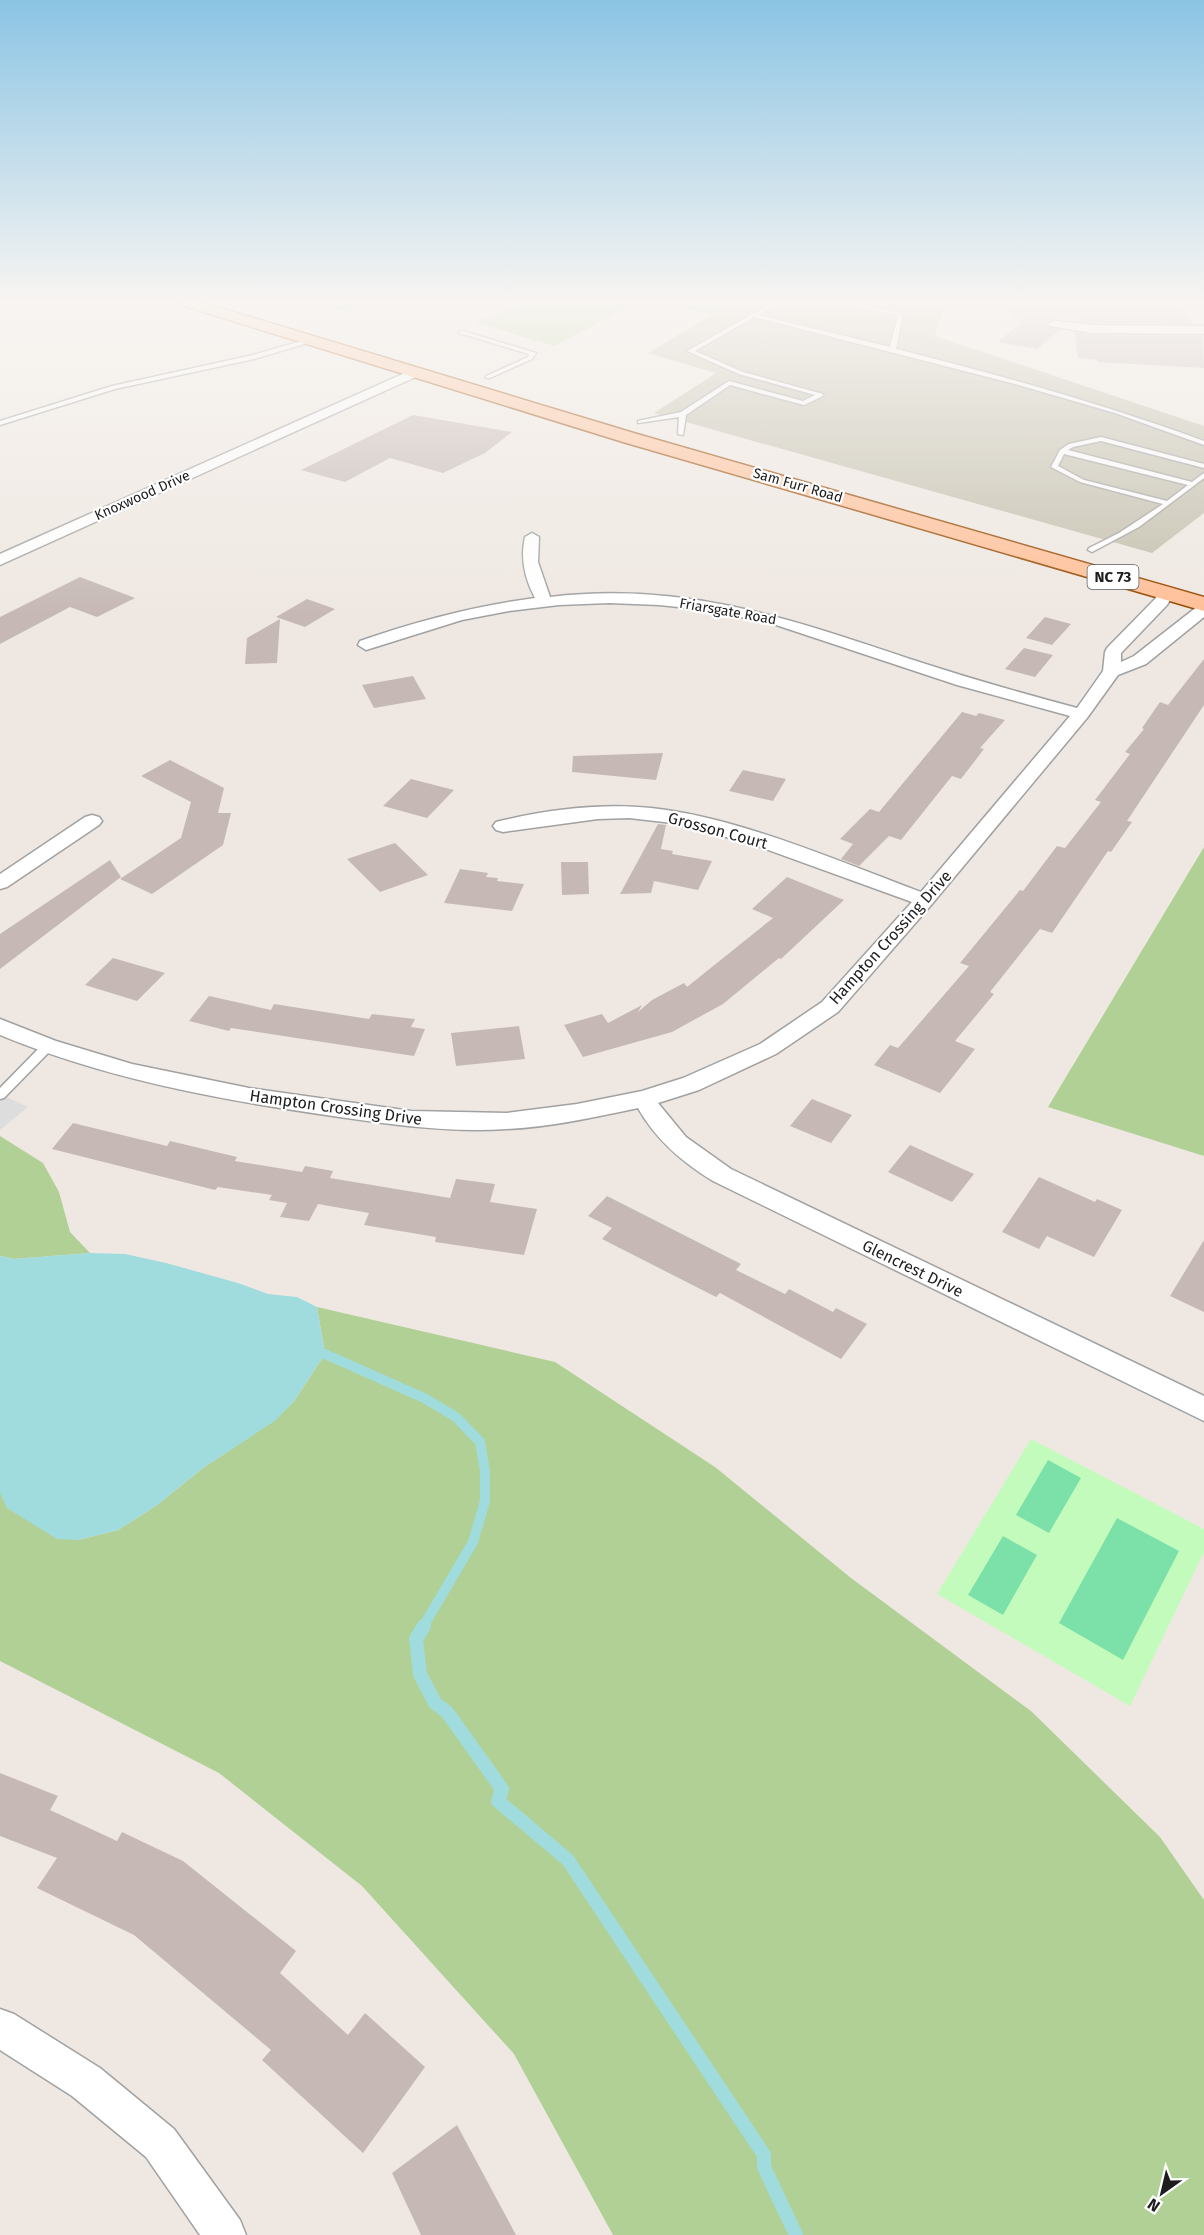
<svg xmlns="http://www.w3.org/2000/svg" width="1204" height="2235" viewBox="0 0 1204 2235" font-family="'Fira Sans',sans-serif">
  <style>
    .construction { fill: #c3bfad }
    .forest { fill: #b1d095 }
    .park { fill: #c3fbbc }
    .pitch { fill: #7ce1a8 }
    .parking { fill: #ddd }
    .water { fill: #a0dcde }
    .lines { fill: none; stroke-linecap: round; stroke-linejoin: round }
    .stream-far1 { stroke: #a0dcde; stroke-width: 10 }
    .stream { stroke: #a0dcde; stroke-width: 14 }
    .building { fill: #c6b9b5 }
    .lane-casing { stroke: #a1a1a1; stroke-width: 3 }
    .street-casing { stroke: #a1a1a1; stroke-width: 3 }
    .primary-casing { stroke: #964800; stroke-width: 3 }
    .lane { fill: #fff; fill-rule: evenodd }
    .street { fill: #fff; fill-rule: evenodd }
    .primary { fill: #ffbf97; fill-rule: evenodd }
    .labels { text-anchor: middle; stroke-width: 4.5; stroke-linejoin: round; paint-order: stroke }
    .far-street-label { font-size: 14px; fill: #1d1d1d; stroke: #fff }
    .shield { fill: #fff; stroke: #616161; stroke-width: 1.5 }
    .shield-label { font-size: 15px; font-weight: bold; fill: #1d1d1d }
    .street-label { font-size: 16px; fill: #1d1d1d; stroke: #fff }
  </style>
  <rect width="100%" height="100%" fill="#efe8e2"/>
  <!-- construction -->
  <path class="construction" d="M733,302H945L935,336L1204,426V513L1152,553L654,413L716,373L648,353Z"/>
  <!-- forest -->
  <path class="forest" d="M320,302H369L347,312L316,304Z
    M534,302H640L554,346L474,322Z
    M657,302H733L711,315Z
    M1204,847V1156L1048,1107Z
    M0,1136L43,1163L59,1192L70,1232L90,1253L14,1259L0,1256Z
    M317,1307L555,1362L715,1467L851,1578L1031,1711L1160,1837L1204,1900V2235H613L514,2054L362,1886L219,1773L0,1661V1493L78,1540L118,1530L157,1505L203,1468L275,1420L294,1401L325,1354Z"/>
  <!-- park -->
  <path class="park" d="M1031,1439L1204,1529V1552L1130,1706L937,1594Z"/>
  <!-- pitch -->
  <path class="pitch" d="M1048,1460L1081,1478L1049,1533L1016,1515Z
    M1117,1518L1179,1551L1123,1660L1059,1623Z
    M1003,1536L1037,1555L1003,1615L968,1595Z"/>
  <!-- parking -->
  <path class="parking" d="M0,1094L28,1107L0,1130Z"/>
  <!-- water -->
  <path class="water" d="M90,1253L125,1254L166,1263L238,1283L268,1294L297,1297L317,1307L325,1354L294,1401L276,1420L203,1468L157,1505L118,1530L78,1540L57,1539L7,1508L0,1493V1256L14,1259Z"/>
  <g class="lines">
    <!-- stream-far1 -->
    <path class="stream-far1" d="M315,1354H325L424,1398L456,1417L480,1442L485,1471V1501L473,1542L423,1627"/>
    <!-- stream -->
    <path class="stream" d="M424,1626L416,1639L420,1674L435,1703L447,1712L502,1789L498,1801L568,1860L764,2155V2167L796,2235"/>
  </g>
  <!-- building -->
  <path class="building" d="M999,302L1179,304L1193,324L1093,323L1074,321L1073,318L1071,320L1054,319L1047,322L1046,326L1060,330L1037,349L998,342L1021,323Z
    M1075,332L1093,335L1203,336L1204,368L1097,362V360L1078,358Z
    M413,415L512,432L485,453L443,473L390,458L345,482L301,470Z
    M80,577L135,598L97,617L70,607L0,644V617Z
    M307,599L335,609L305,627L276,617Z
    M1045,617L1071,624L1052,645L1026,638Z
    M280,619L277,663L245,664L247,638Z
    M1024,648L1053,655L1035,677L1005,669Z
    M1204,659V705L1127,821L1132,822L1111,852L1108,851L1052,933L1040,929L990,992L994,994L955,1041L975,1049L940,1093L874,1065L890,1045L898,1048L969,966L960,963L1020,890L1023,891L1057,846L1065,848L1101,802L1095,800L1130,754L1125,752L1144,729L1142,728L1160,702L1168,705Z
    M413,676L426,699L374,708L362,685Z
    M962,712L976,716L979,713L1005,720L980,748L984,749L961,779L952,776L901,840L889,836L859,866L841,859L853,844L840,839L870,809L879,812Z
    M663,753L656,780L572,772L573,756Z
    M170,760L224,788L218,813H231L223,845L152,894L120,879L181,838L191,802L141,776Z
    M743,770L786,779L773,801L729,791Z
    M411,779L454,790L427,818L383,806Z
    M658,824L666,825L661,849L673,851L672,854L712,861L698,890L654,881L651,893L620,894Z
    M395,843L428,875L380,892L347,859Z
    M110,860L121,877L0,969V934Z
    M561,862H588L589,894L562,895Z
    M460,869L488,873L486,877L498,878L497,881L524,884L512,911L444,903Z
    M787,877L844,900L781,959L779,958L723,1004L672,1032L583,1057L564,1025L602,1014L608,1023L642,1005L638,1012L652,1000L684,983L687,987L773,918L752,909Z
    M113,958L165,973L137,1001L85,985Z
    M209,996L271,1010L274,1004L369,1019L372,1014L415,1019L411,1027L425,1029L414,1056L231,1028L229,1031L189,1021Z
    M519,1026L525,1059L456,1066L451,1033Z
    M812,1099L852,1115L831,1143L790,1126Z
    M73,1123L167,1146L170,1141L237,1157L235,1161L302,1172L305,1166L333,1171L330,1178L450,1198L456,1179L495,1184L490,1202L537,1209L524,1255L435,1242L436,1237L364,1225L369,1213L318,1204L309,1221L280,1217L287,1203L269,1200L272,1195L218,1187L215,1190L52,1149Z
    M910,1145L974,1174L952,1202L888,1172Z
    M1039,1177L1095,1202L1097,1199L1122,1210L1094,1257L1047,1236L1039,1249L1002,1232Z
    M607,1196L741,1264L736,1270L785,1294L789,1289L833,1312L836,1308L867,1324L841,1359L720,1293L716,1297L602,1239L612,1228L588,1216Z
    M1204,1240V1312L1170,1296Z
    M0,1773L58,1796L50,1810L117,1841L122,1832L183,1861L296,1951L280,1973L348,2035L365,2013L425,2067L363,2153L262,2060L271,2050L134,1935L37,1888L57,1858L0,1836Z
    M457,2125L516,2235H421L392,2173Z"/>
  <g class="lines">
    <!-- lane casing -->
    <g class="lane-casing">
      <path id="lane" d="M774,302H781L758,315L890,347L898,315L828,302H839L903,313L896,349C1000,375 1103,404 1204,441V445L1115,413L1015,384L754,317L695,351L743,372L823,394V396L804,405L730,385L686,415L683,435L678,434L679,417L638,423V421L681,412L729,381L803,401L815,395L739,374L687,351Z
        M459,331H463L536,353L532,359L490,378H486V376L528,357L529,354L459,333Z
        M312,338L314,341L254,359L115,389L0,425V421L112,386L253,355Z
        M1101,437L1204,464V468L1101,441L1073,447L1068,450L1192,482L1204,473V478L1139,527L1092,552L1088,550L1089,548L1119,533L1163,504L1080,482L1051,467L1060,450L1069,444ZM1064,454L1188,485L1167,501L1084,480L1058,466Z
        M48,1042L54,1046L52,1049L4,1098L0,1099V1088L44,1043Z"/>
    </g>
    <!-- street casing -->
    <g class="street-casing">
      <path id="street" d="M1054,321L1093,325L1204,326V334L1093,333L1050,326L1048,324Z
        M416,368L422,372L420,375L0,565V554Z
        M532,533L539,537L538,562L550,597C681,581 788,618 910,659C965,677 1021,693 1077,708L1103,671L1105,652L1107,648L1155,599L1161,589H1173L1175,592L1167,605L1121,653V662L1134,656L1198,606L1204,604V617L1146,664L1118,675L1087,718L932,904L838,1012L776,1054L699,1090L658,1103L686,1137L731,1169L1204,1396V1421L713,1181C682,1162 656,1140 638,1108C595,1117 551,1127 507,1129C447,1133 386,1124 326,1115C215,1099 104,1078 0,1035V1019L56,1041L132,1064L249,1088L411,1111L507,1113L577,1104L642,1091L683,1078L760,1044L822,1002L912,902L752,844L673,823L629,818L598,819L503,832L496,830L493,826L496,822C545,810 600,803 651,808C738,817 838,861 921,892L1070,716L957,685L773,624L708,610L659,605L609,603L559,605L509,611L462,620L366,650L358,645L360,641C417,621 474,606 535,598C525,579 520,559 525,537Z
        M92,815L99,817L102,821L99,825L7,887L0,889V874L85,817Z
        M0,2009L14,2014L100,2068L174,2129L240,2220L246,2235H200L146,2157L72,2096L0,2050Z"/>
    </g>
    <!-- primary casing -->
    <g class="primary-casing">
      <path id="primary" d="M178,302H201L637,434L1204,597V611L623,442L181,305Z"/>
    </g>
    <!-- lane -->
    <use href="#lane" class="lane"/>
    <!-- street -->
    <use href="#street" class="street"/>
    <!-- primary -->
    <use href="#primary" class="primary"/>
  </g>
  <!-- sky -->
  <linearGradient id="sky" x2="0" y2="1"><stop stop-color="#8bc4e4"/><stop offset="0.49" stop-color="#f8f5f2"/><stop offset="1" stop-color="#f8f5f2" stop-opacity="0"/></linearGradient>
  <rect width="1204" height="615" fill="url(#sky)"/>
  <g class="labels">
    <!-- far-street labels -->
    <g class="far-street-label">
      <text transform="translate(798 485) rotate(16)" y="5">Sam Furr Road</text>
      <text transform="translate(142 495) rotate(-24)" y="5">Knoxwood Drive</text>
      <text transform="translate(728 611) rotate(10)" y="5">Friarsgate Road</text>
    </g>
    <!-- shield labels -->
    <rect class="shield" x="1087.5" y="565" width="51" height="24" rx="4.5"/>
    <g class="shield-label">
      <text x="1113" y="582">NC 73</text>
    </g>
    <!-- street labels -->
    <g class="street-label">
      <text transform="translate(718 830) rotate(15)" y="6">Grosson Court</text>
      <text transform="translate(890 937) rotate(-48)" y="6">Hampton Crossing Drive</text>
      <text transform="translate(336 1107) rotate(8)" y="6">Hampton Crossing Drive</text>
      <text transform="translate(913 1268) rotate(26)" y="6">Glencrest Drive</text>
    </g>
  </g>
  <!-- north arrow -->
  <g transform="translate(1162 2193) rotate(214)" stroke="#ffffff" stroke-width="4.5" paint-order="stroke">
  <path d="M0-4.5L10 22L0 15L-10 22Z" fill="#1d1d1d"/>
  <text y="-9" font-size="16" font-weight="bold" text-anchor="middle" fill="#1d1d1d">N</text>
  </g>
</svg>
